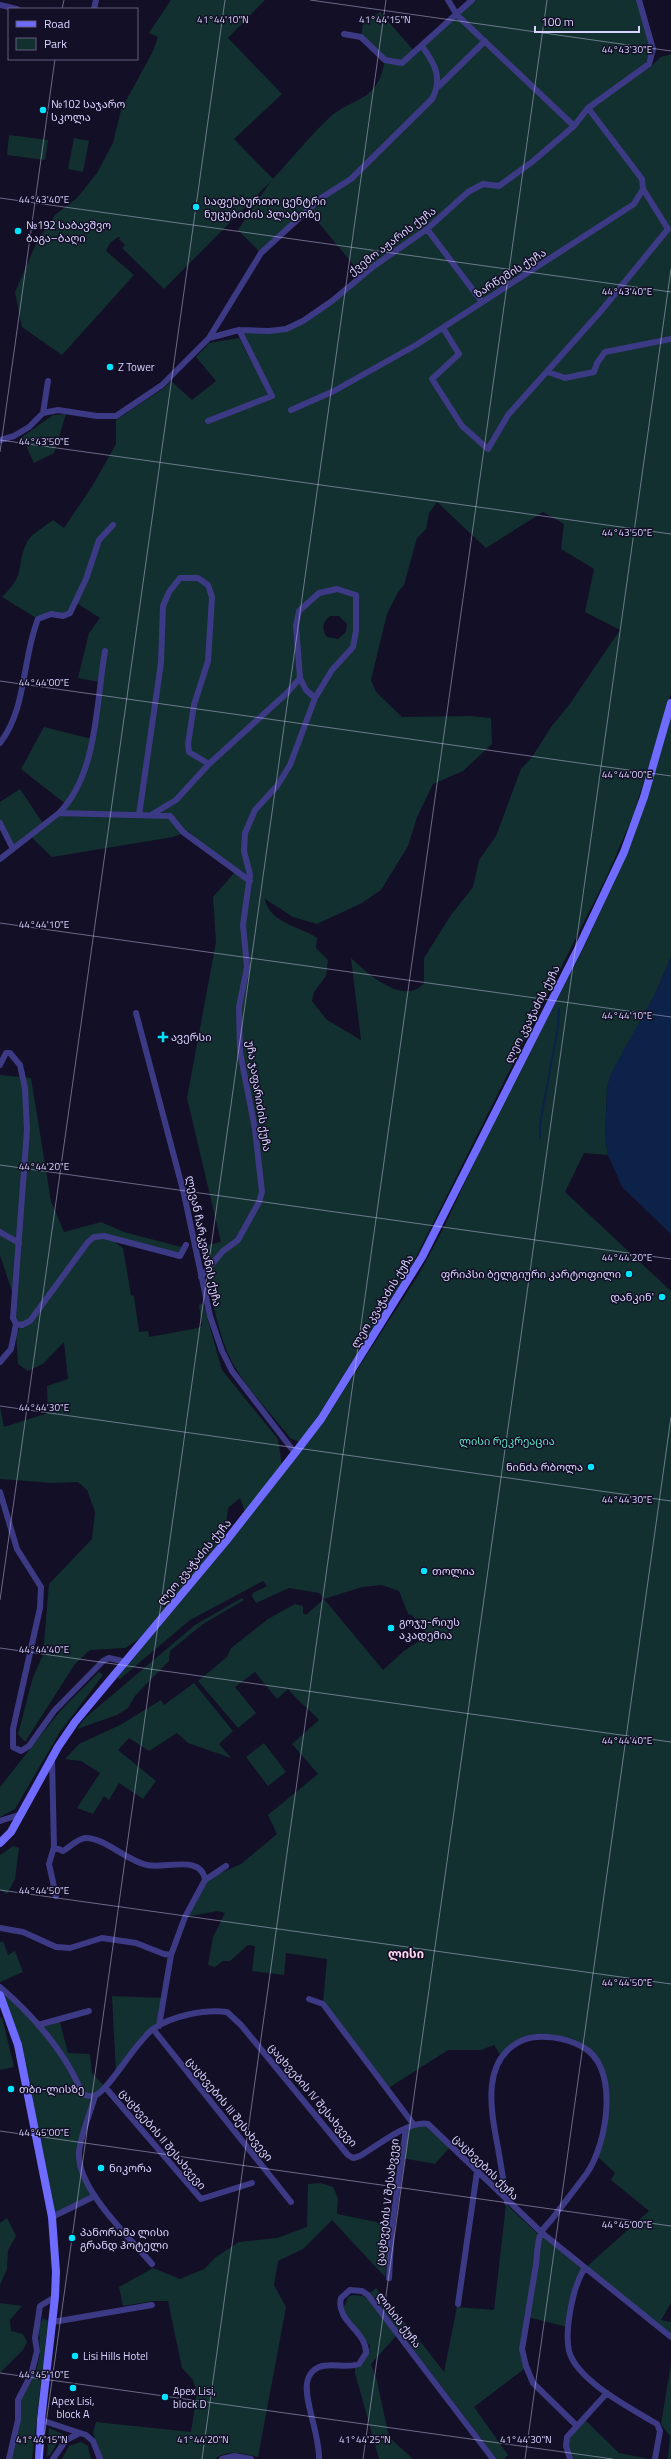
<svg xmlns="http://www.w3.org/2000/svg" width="671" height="2459" viewBox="0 0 671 2459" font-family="'Titillium Web','Noto Sans Georgian',sans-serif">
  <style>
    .green { fill: #12302f; fill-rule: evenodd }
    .water { fill: #0c2248 }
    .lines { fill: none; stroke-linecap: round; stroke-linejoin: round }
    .stream { stroke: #0c2248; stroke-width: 2 }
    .minor { stroke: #3d3a85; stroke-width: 6 }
    .secondary { stroke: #6f6bff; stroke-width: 8 }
    .ticks { fill: none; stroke: #d9d4ff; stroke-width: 1; stroke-opacity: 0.45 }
    .poi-dot { fill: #00e5ff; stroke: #130f26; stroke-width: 1.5 }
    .labels { text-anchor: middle; stroke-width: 3; stroke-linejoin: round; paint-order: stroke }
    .poi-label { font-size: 11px; fill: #d9d4ff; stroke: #130f26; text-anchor: start }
    .street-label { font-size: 11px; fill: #d9d4ff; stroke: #130f26 }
    .park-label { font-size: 11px; fill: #5fe0c0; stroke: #130f26 }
    .neighbourhood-label { font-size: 12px; font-weight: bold; fill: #ffd6f0; stroke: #130f26 }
    .ticks-label { font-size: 10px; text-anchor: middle; fill: #d9d4ff; stroke: #130f26; stroke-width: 3; stroke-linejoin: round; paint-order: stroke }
  </style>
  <rect width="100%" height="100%" fill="#130f26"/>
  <!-- green -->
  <path class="green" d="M171,0H265L228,38L282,94L234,139L273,179C291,159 309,137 329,118C355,95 377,104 385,60L361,37L363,23L380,12L415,52L472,0H636C643,22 659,49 642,68L648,69L661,57L671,54V693L633,816L607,876L413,1263L318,1416L299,1442L290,1438C270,1412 238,1380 226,1349C214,1317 208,1280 203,1246L221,1242L187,1098L216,942L213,897L235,872L188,831L173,837L52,857L30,836L13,849L0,823V802L20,789L44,825L67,805L21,769L44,727L92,739L99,682L78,678L89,633L100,618L75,602L70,613L51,614L38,619L2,597C27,573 15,568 27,542C31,534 46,526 53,520L64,528L93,485L116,444V420L164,388L171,381L192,400L216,381L196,357L209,343L239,338L268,393L267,396H272L239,330L269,331L303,321L362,275L308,210L261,253L238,230L271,181L164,289L122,248L125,245L119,239L121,237H118L110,243L106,251L134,275L62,355L22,327L15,292L37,242L55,215L77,198L97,173L113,143L121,110L153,51L158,37L149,33ZM437,502L486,548L543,512L564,524L561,549L594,569L585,612L620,630L569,705L551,727L532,757L521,769L496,836L479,860L473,887L451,915L424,958V983C404,1007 367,973 351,958L361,1040L327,1020L312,1001L314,992L326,976L328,960L316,948L317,938C300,926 269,923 265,899L293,917L317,924L362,903L381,890L408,846L417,817L433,784L463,771L492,744L491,718L470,716L402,717L376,692L371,680L387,614L398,592L404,585L417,538L426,529L429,513ZM330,616H339L347,624L346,632L338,639L327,637C321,629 323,621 330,616Z
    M9,135L48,140L45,160L7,155Z
    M74,138L89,141L83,172L68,169Z
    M66,414L54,453L34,463L22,437L53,415Z
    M671,715V957L656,992L607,1087L605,1138L608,1155L584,1153L565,1192L671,1291V2303L661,2320L671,2322V2334L584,2269L567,2327L528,2317L541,2232L584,2269L649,2211L611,2180L615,2173L598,2157L607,2091L597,2059L568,2041L528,2038L501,2056L494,2045L481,2050H448L387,2089L323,2004L327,1959L286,1953L284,1975L252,1971L255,1946L248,1945L230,1961H223L215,1967L208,1965L213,1937L225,1913L218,1911L185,1917L205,1880L241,1864L277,1834L268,1815L318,1774L292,1744L319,1720C309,1709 298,1701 288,1689L277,1699L255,1672L235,1687L256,1713L238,1728L198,1681L227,1657L231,1648L268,1619L295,1604L303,1606V1613L306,1615L324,1599L319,1593L289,1588L256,1603L252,1596L253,1593L267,1586L263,1581L190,1620L120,1679L117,1678L229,1543L324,1421L419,1274L442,1231L498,1113L582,951L613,884L634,837ZM382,1585L399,1591L408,1614L412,1615L428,1635L404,1651L383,1670L324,1599L362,1587Z
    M0,1075L31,1078L51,1201L64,1232L101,1222L124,1232L181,1247L180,1256L104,1234L123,1248L131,1295L134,1296L139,1332L148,1331L149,1337L198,1328L202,1326L199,1305L203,1303L222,1370L278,1439L282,1466L245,1512L240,1498L228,1508L225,1536L139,1639L125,1648L90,1650L75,1664L25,1742L18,1734L33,1677L43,1655L49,1584L92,1539L95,1512L87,1490L78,1482L53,1483L0,1479V1407L4,1427L48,1413L47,1386L68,1379L64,1342L43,1364L28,1371L18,1364L16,1334L21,1325L16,1324L14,1298L0,1255Z
    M242,1598L244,1600L203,1624L170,1651L169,1661L135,1696L128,1708L117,1715L77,1729L85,1718L195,1625Z
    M99,1672L103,1675L60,1732L15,1809L0,1817V1787L60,1711Z
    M194,1683L233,1731L219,1744L231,1758L188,1743L177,1733L149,1751L129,1738L118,1750L156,1781L143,1799L119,1783L109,1800L104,1796L93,1814L77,1808L100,1773L81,1761L65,1759L79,1744L120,1725L161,1700L164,1705Z
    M264,1743L286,1772L268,1786L246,1757Z
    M13,1846L19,1848L15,1879L7,1894L0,1890V1855Z
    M3,1941L8,1955L15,1951L23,1972L0,1982V1942Z
    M0,1987L38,2025L59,2019L68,2053L90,2054L92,2073L105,2087L95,2096L79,2153L82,2173L95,2196L52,2217L18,2045L0,1995Z
    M112,1996L164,1998L159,2026L143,2034L116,2073Z
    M2,2017L14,2067L0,2070V2018Z
    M423,2123L451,2146L435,2164L402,2158L406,2129Z
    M320,2183L333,2187L338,2198L337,2214L391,2225L385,2277L332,2220L303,2249L278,2261L274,2285L286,2307L258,2457C243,2454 228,2448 215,2459H102L93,2433L96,2422L191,2432L197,2393L193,2380L182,2368L168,2301H153L123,2306L119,2287L153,2268L180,2279L204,2269L216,2257L239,2242L277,2238L307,2227L308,2184Z
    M506,2204L539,2235L520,2349L524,2369L474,2407L508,2455L504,2459H497L370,2293L376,2288L420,2341L444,2372L457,2307L494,2310Z
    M7,2218L16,2236L8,2250L7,2269L0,2285V2223Z
    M353,2295L363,2296L368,2299L396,2336L371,2364L377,2381L389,2437L413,2459H379L355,2373V2368C364,2364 368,2356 370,2346L344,2312V2307L348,2297Z
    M0,2303L22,2306L10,2320L11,2331L23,2334L27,2342L23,2350L0,2373Z
    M43,2318L48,2321L32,2459H12L21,2419V2400L36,2372L40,2355L39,2325Z
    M671,2364V2459H668L670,2436L661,2424Z
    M584,2419L619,2453L650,2459H570L567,2437Z
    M49,2428L63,2434L50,2455L47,2456Z
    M81,2442L88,2446L91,2459H62L69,2446Z"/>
  <!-- water -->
  <path class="water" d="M671,957V1234L622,1187L608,1155L605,1138L607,1087L611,1073L656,992Z"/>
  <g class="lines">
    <!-- stream -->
    <path class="stream" d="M540,1138V1124L558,1027L559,1008"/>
    <!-- minor -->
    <path class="minor" d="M448,0L457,15L574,126
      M0,5L17,9
      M94,9L96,0
      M344,34L361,37L385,60L402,63L472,0
      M439,86L485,41
      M427,229L482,302
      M443,328L459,354L432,379L462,426L488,449L508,415L601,311L668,229L643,189
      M209,338L239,330L269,331L286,329L303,321L332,301L374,266L427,229L468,192L483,184L499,186L532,162L574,126L588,108L649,64L653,49L639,0
      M548,372L565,378L594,372L597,363L605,352L671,339
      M291,410L334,391L416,345L634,204L643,189L642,179L588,108
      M43,413L48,381
      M208,421L272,396L239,330
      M0,440L14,436L29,427L43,413L58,410L97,416H116L162,385L209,338L261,253L321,198L351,179L432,99C443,78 435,64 422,46
      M300,678L306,690L315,698
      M0,743C27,708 22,659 38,619L51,614L63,616L70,613L86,579L99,540L113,525
      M59,813C98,774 96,702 105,651
      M139,815L161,663L163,606L169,592L180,578H198L208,585L212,597L208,661L194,705L188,744L189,752L209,764
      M151,815L176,800L209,764L288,692L300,678L296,626L299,611L319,593L337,589L356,595V631L353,647L332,670L315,698L290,765L277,786L255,810L245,833L244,851L250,875L243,925L247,967L239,1007L240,1052L255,1129L262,1192L259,1202L238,1240L223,1251L201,1277
      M0,823L13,849
      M0,859L59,813L170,816L183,832L250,881
      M136,1013L184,1194L210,1316L222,1351L232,1371L295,1453
      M0,1065L6,1053H10L20,1065L25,1088L27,1130L13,1318L16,1324L22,1325L30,1321L88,1242L94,1237L104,1236L180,1256L186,1245
      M0,1232L19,1243
      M0,1362L11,1349L16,1324
      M0,1492L17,1549L41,1587L40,1608L13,1729V1747L21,1751L29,1746L54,1711L103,1661L109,1658L126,1662
      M52,1759L54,1847L63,1851C70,1847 78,1838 86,1838C105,1838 127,1861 147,1865C165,1869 202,1854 205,1880
      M0,1821L22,1814
      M54,1847L49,1864L56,1896
      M0,1928L23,1932L56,1947L70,1948L102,1938L136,1943L164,1954L171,1955
      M0,1987C31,2013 68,2055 82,2094C86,2095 90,2097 94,2096C108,2092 136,2041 153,2029C171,2016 205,2009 227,2012L241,2025L348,2155L353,2158L360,2156C377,2146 409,2120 428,2124L541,2232L671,2337
      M309,1999L323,2004L414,2125
      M38,2025L89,2011
      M159,2026L171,1955L185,1917L205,1880L226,1866
      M153,2029L291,2202
      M105,2087L201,2199L252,2183
      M95,2096C90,2114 81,2134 79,2152C76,2188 130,2238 152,2264
      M507,2202C504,2184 501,2166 498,2148C491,2111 480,2059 523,2040C540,2033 565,2038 581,2046C621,2065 607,2144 587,2173C576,2188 564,2203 552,2219C549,2223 543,2228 541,2233C537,2242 537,2256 536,2265C531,2293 527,2321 522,2349L526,2366L533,2383L577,2426
      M52,2217L95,2196
      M584,2269C576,2283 573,2296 570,2312C568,2324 566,2338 569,2351C577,2381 632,2409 657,2424L660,2431L655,2459
      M389,2278L392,2225L406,2129
      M458,2304L477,2172
      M53,2322L152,2305
      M41,2420L86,2435L93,2441L100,2459
      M9,2459L18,2420V2400L31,2375L37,2351L35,2338L40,2306L55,2297
      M53,2459L66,2440L78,2434
      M222,2459L234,2456L251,2459
      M319,2459C320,2436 304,2401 307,2383C308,2376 312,2370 319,2367C332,2362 345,2369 359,2364L366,2353C367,2331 335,2321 341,2298L350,2290L362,2291L368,2295L493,2459
      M570,2459L566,2446L567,2437L607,2393"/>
    <!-- secondary -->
    <path class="secondary" d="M0,1843L11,1832L58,1747L75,1722L226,1541L295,1453L321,1419L422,1257L578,949L624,852L644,797L671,703
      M0,1995L18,2045L52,2217L56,2272L55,2297L41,2420L39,2459"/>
  </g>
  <!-- ticks -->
  <path class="ticks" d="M310,0L671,51M62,9L64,0M0,198L671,292M0,440L671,534M0,452L55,59M0,681L671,776M0,923L671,1017M0,1165L671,1259M0,1406L671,1501M0,1600L225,0M0,1648L671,1742M0,1890L671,1984M0,2131L671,2226M0,2373L613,2459M41,2459L386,0M202,2459L547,0M363,2459L671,269M525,2459L671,1417"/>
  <!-- markers -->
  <g class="poi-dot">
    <circle cx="43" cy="110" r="4"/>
    <circle cx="196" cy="207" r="4"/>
    <circle cx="18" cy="231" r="4"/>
    <circle cx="110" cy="367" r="4"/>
    <path d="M161 1031h4v4h4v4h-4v4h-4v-4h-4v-4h4z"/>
    <circle cx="629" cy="1274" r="4"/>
    <circle cx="662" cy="1297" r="4"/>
    <circle cx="591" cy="1467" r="4"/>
    <circle cx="424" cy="1571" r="4"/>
    <circle cx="391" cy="1628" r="4"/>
    <circle cx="11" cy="2089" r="4"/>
    <circle cx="101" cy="2168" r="4"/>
    <circle cx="72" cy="2238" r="4"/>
    <circle cx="75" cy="2356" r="4"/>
    <circle cx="73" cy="2388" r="4"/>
    <circle cx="165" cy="2397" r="4"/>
  </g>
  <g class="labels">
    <!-- poi labels -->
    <g class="poi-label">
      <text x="51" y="108">№102 საჯარო<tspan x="51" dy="13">სკოლა</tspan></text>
      <text x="204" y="205">საფეხბურთო ცენტრი<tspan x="204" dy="13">ნუცუბიძის პლატოზე</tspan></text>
      <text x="26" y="229">№192 საბავშვო<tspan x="26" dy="13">ბაგა–ბაღი</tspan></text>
      <text x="118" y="371">Z Tower</text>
      <text x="171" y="1041">ავერსი</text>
      <text x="621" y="1278" text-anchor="end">ფრიპსი ბელგიური კარტოფილი</text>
      <text x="654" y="1301" text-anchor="end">დანკინ'</text>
      <text x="583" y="1471" text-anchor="end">ნინძა რბოლა</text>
      <text x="432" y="1575">თოლია</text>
      <text x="399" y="1626">გოჯუ-რიუს<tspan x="399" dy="13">აკადემია</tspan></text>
      <text x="19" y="2093">თბი-ლისზე</text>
      <text x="109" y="2172">ნიკორა</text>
      <text x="80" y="2236">პანორამა ლისი<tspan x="80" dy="13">გრანდ ჰოტელი</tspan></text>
      <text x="83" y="2360">Lisi Hills Hotel</text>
      <text x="173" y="2395">Apex Lisi,<tspan x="173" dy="13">block D</tspan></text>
      <text x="73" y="2405" text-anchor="middle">Apex Lisi,<tspan x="73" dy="13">block A</tspan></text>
    </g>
    <!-- street labels -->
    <g class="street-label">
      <text transform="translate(392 241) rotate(-37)" y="4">ქვემო აჟარის ქუჩა</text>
      <text transform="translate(510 273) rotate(-32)" y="4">ზარწემის ქუჩა</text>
      <text transform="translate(532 1014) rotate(-63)" y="4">ლეო კვაჭაძის ქუჩა</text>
      <text transform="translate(259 1096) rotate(81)" y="4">უჩა ჯაფარიძის ქუჩა</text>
      <text transform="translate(204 1241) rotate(78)" y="4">ლევან ჩარკვიანის ქუჩა</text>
      <text transform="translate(382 1301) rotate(-58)" y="4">ლეო კვაჭაძის ქუჩა</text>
      <text transform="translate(194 1562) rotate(-50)" y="4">ლეო კვაჭაძის ქუჩა</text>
      <text transform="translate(313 2095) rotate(50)" y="4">ცაცხვების IV შესახვევი</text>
      <text transform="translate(230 2109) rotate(51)" y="4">ცაცხვების III შესახვევი</text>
      <text transform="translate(163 2139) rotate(50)" y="4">ცაცხვების II შესახვევი</text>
      <text transform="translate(486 2167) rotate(45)" y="4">ცაცხვების ქუჩა</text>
      <text transform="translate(387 2202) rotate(-83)" y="4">ცაცხვების V შესახვევი</text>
      <text transform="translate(399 2320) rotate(53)" y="4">ლისის ქუჩა</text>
    </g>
    <!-- park labels -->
    <g class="park-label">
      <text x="507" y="1445">ლისი რეკრეაცია</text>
    </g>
    <!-- neighbourhood labels -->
    <g class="neighbourhood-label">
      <text x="406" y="1958">ლისი</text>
    </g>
  </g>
  <g class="ticks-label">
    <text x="223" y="23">41°44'10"N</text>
    <text x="385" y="23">41°44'15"N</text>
    <text x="627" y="53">44°43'30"E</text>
    <text x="44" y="203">44°43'40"E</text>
    <text x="627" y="295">44°43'40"E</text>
    <text x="44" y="445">44°43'50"E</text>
    <text x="627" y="536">44°43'50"E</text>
    <text x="44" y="686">44°44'00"E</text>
    <text x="627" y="778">44°44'00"E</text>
    <text x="44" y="928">44°44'10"E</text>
    <text x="627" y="1019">44°44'10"E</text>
    <text x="44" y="1170">44°44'20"E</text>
    <text x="627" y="1261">44°44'20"E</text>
    <text x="44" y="1411">44°44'30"E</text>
    <text x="627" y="1503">44°44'30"E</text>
    <text x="44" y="1653">44°44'40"E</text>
    <text x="627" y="1744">44°44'40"E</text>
    <text x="44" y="1894">44°44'50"E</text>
    <text x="627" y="1986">44°44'50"E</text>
    <text x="44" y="2136">44°45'00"E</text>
    <text x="627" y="2228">44°45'00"E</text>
    <text x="44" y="2378">44°45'10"E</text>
    <text x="42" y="2443">41°44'15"N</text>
    <text x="203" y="2443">41°44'20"N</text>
    <text x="365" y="2443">41°44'25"N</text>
    <text x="526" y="2443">41°44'30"N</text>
  </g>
  <!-- legend -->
  <rect x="8" y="8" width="130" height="52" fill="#130f26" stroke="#625e7d"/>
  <rect x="16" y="21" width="20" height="6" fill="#6f6bff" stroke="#625e7d"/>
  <text x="44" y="28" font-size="12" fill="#d9d4ff">Road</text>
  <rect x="16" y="38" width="20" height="12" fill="#12302f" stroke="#625e7d"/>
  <text x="44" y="48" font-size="12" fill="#d9d4ff">Park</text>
  <!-- scale -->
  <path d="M535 26v6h104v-6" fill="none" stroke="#d9d4ff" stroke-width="2"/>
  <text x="541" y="26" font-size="12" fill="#d9d4ff" stroke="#130f26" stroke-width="3" paint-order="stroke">100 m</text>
</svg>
